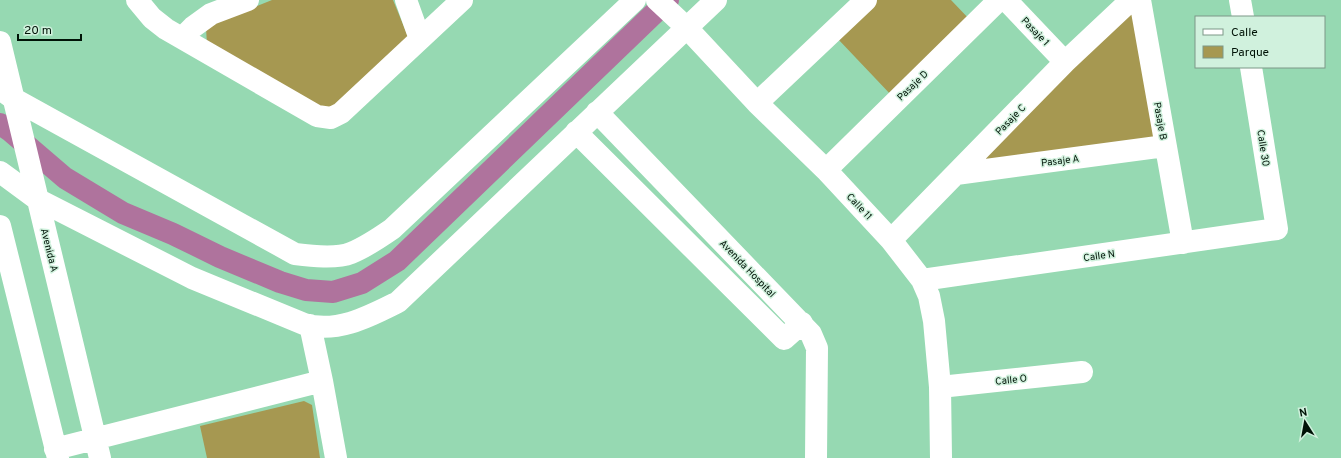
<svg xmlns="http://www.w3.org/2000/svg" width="1341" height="458" viewBox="0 0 1341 458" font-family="Overpass,sans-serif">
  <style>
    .green { fill: #a69851 }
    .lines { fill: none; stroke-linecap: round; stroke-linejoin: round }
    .canal { stroke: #af739d; stroke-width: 22 }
    .minor { stroke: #fff; stroke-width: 22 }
    .labels { text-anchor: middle; stroke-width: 3; stroke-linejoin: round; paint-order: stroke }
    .street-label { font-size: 10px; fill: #001307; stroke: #d0f1dd }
  </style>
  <rect width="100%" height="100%" fill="#96d9b2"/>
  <!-- green -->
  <path class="green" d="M272,0H393L409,39L328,113L207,45L206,27Z
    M877,0H951L972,22L893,97L837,38Z
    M1136,0L1159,144L961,167Z
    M304,401L312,405L320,458H207L200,426Z"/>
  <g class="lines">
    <!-- canal -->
    <path class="canal" d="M0,124L9,130L65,178L123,213L173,234L220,257L280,282L306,290L333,292L362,283L397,261L668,0"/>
    <!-- minor -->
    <path class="minor" d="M137,0L152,18L166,29L317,116L331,118L341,113L462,0
      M406,0L420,39
      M657,0L687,28L757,103L826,170L891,240L922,280L929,296L934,321L940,387L941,458
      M1006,0L1065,62
      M1140,0L1183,243
      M1240,0L1243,17
      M182,38L193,27L211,14L248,0
      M0,42L100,458
      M0,89L14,99L295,254C311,256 336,259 351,253C366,247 379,238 392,229L635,0
      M757,103L866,0
      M597,112L811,334L817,348L816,458
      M576,132L784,339L802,323
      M826,170L999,0
      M0,172L37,199L192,278L304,324C337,334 370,316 398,302L716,0
      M956,174L1165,146
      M0,226L58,458
      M891,240L1065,62L1131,0
      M922,280L1277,229L1251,67
      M310,325L322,381L336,458
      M940,387L1082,372
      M55,449L322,381"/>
  </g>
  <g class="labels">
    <!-- street labels -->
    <g class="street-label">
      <text transform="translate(1036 31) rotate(46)" y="4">Pasaje 1</text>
      <text transform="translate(912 85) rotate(-44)" y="4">Pasaje D</text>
      <text transform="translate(1010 119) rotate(-46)" y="4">Pasaje C</text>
      <text transform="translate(1161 121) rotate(80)" y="4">Pasaje B</text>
      <text transform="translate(1264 148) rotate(81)" y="4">Calle 30</text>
      <text transform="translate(1060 160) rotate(-7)" y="4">Pasaje A</text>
      <text transform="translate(860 206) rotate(47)" y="4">Calle 11</text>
      <text transform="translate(50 250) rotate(76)" y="4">Avenida A</text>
      <text transform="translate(1099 255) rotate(-8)" y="4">Calle N</text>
      <text transform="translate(748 268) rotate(46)" y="4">Avenida Hospital</text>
      <text transform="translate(1011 379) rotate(-6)" y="4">Calle O</text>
    </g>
  </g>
  <!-- legend -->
  <rect x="1195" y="16" width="130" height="52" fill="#d0f1dd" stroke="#7d9887"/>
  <rect x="1203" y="29" width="20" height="6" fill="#ffffff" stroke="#7d9887"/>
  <text x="1231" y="36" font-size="12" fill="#001307">Calle</text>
  <rect x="1203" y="46" width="20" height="12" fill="#a69851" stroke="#7d9887"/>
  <text x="1231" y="56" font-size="12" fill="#001307">Parque</text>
  <!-- north arrow -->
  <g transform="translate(1305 422) rotate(349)" stroke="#d0f1dd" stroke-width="3" paint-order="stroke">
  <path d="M0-3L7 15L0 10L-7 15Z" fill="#001307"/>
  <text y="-6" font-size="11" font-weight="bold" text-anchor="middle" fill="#001307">N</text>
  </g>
  <!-- scale -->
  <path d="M18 34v6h63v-6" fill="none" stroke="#001307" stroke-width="2"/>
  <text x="24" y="34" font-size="12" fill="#001307" stroke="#d0f1dd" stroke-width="3" paint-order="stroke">20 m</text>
</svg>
